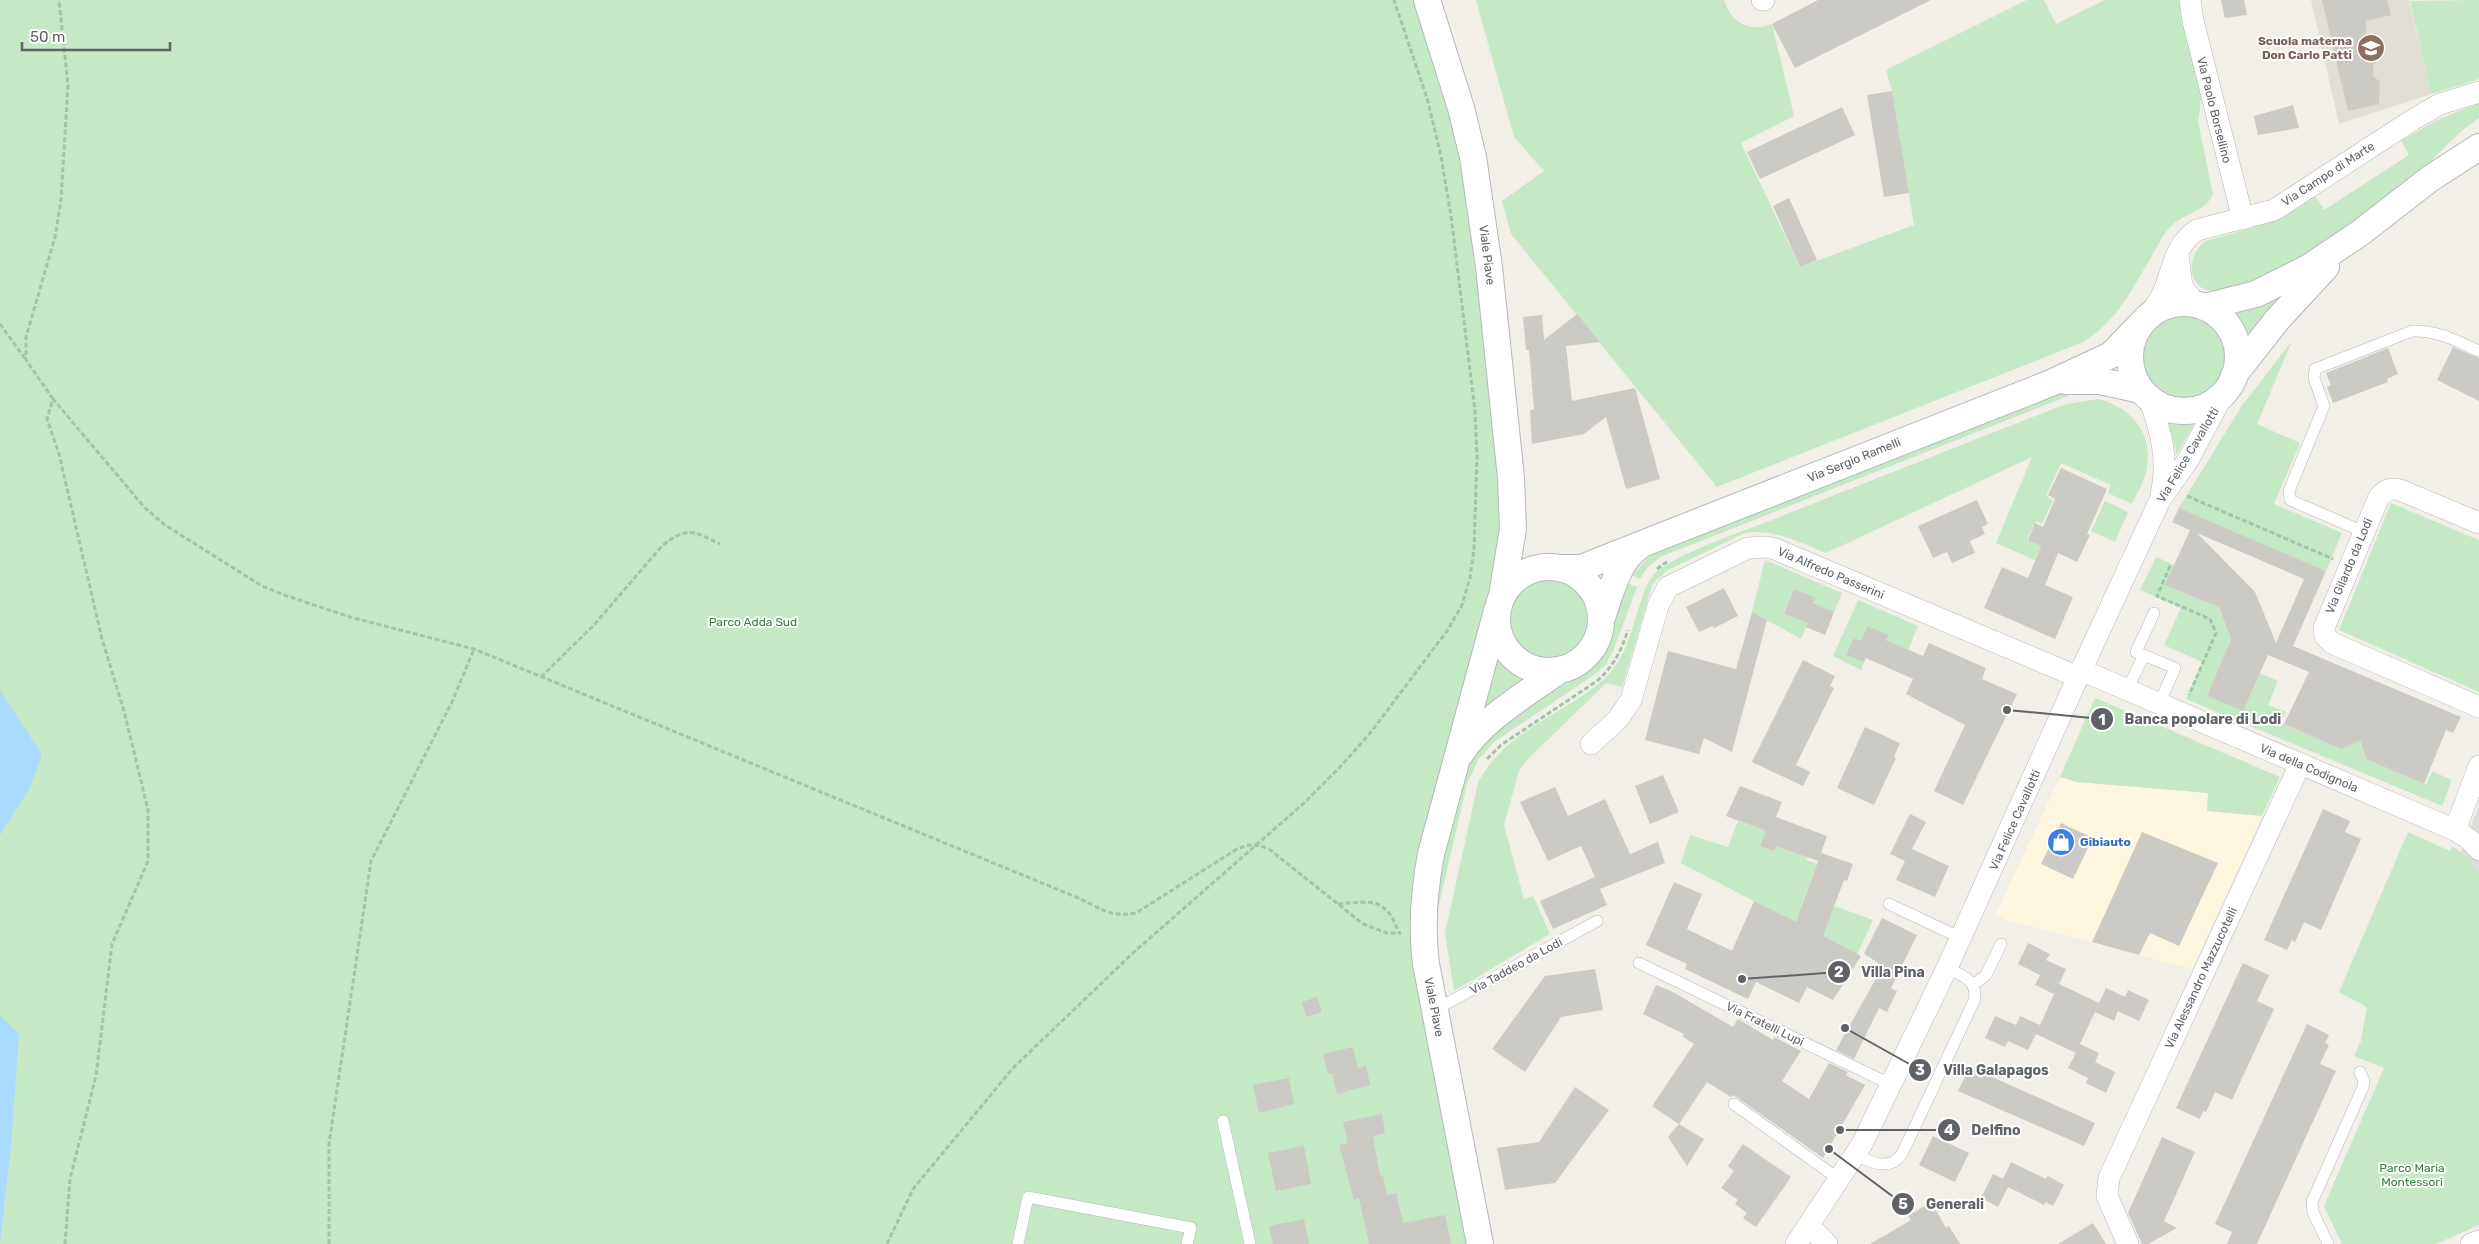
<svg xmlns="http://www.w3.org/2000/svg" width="2479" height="1244" viewBox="0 0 2479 1244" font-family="Rubik,sans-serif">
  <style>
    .commercial { fill: #fef7e0 }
    .industrial { fill: #e0deda }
    .education { fill: #e1ded6 }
    .green { fill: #c5e8c5 }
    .water { fill: #aadaff }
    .building { fill: #cccac5; fill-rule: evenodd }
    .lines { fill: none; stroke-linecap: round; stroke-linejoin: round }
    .service-casing { stroke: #b5b8bc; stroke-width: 12 }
    .minor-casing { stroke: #b5b8bc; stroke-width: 22 }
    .tertiary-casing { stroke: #b5b8bc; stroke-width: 28 }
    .path { stroke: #9cc7a9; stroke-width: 3; stroke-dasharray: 5 2.5; stroke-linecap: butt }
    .service { stroke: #fff; stroke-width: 11 }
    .minor { stroke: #fff; stroke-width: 21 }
    .tertiary { stroke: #fff; stroke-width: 26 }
    .labels { text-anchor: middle; stroke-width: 4; stroke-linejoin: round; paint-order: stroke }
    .education-label { font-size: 12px; font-weight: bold; fill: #785e54; stroke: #fff; text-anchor: end }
    .street-label { font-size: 12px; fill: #5f6368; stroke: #fff }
    .park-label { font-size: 12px; fill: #348238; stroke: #fff }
    .shop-label { font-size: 12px; font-weight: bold; fill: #366cbe; stroke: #fff; text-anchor: start }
    .leader { fill: none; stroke: #5f6368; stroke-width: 2 }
    .callout-dot { fill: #5f6368; stroke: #fff; stroke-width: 2 }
    .mark-label { font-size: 15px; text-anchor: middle; font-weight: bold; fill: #fff }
    .callout-label { font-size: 14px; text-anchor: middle; font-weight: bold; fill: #5f6368; stroke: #fff; stroke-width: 4; stroke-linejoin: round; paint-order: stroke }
  </style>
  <rect width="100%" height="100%" fill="#f1efe8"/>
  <!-- commercial -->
  <path class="commercial" d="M2060,777L2077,782L2208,793L2207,811L2262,816L2192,969L2007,920L1996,914Z"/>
  <!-- industrial -->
  <path class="industrial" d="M2479,805V871L2461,852Z"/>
  <!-- education -->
  <path class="education" d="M2311,0H2409L2431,94L2339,124Z"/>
  <!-- green -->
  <path class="green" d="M0,0H1419L1456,109L1503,472L1496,589L1424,858L1469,1244H0Z
    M1476,0H1724C1731,23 1750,33 1772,24L1794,116L1741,143L1800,267L1914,225L1892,91L1886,70L2027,0H2044L2056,24L2105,0H2183L2202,93L2198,122L2213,194C2205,213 2183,213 2169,228C2163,235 2158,245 2153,254C2133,287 2117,322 2083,342L1717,487L1511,234L1502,201L1544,171L1514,137Z
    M2479,0V79L2431,94L2410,1Z
    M2479,103V118C2459,131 2445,147 2428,164C2414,177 2398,188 2383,200C2342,233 2300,268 2248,283C2237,286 2223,293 2211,291C2186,287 2186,254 2206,241L2271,222L2315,196L2324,210L2409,155L2401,141L2435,121Z
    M2307,272L2244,348L2241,333L2226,310Z
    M2139 357a45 45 0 1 1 90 0a45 45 0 1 1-90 0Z
    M2292,341L2257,424L2300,443L2274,504L2342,533L2326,571L2179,508L2241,407Z
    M2066,387L2073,394L1660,557L1647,568L1640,579L1632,575L1658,548Z
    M2098,399C2130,407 2153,432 2147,468C2145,480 2137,493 2132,504L2108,493L2111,485L2061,463L2046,496L2053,500L2042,524L2036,521L2027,539L2041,546L2035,560L1996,543L2032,457L1826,553C1800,543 1774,528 1745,533L1668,570L1653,583L1622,687L1606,683L1526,761L1519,771L1504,825L1524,899L1533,896L1550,934L1454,991L1445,933L1478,783C1506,729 1561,717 1604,679C1626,659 1632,628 1641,601C1644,592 1647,582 1654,574C1672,556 1740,532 1767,522C1860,485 1954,448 2048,411L2067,404Z
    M2164,411L2183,414L2201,412L2177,454Z
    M2105,501L2128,512L2115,542L2091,531Z
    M2391,503L2479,540V692L2339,630Z
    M2156,557L2174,565L2166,585L2219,607L2231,639L2207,696L2243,711L2260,673L2278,681L2268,705L2286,712L2281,723L2341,749L2362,733L2366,759L2426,785L2432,771L2452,780L2442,806L2186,699L2202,662L2164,645L2181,608L2140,590Z
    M1765,560L1842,593L1834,612L1813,603L1815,598L1794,589L1784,614L1808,623L1801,639L1752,612Z
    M1507 619a42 42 0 1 1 84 0a42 42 0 1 1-84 0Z
    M1627,583L1637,587L1613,651L1606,664L1594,675L1494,742L1478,760L1467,784L1437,913L1434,885L1464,770L1496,730L1554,690L1586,671L1598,660L1606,649L1619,601Z
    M1858,600L1918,626L1908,650L1887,640L1888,635L1867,626L1861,641L1854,638L1847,654L1864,662L1861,670L1833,656Z
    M1496,643L1514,666L1531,674L1473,733Z
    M2095,698L2280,777L2262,816L2207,811L2208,793L2077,782L2060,777Z
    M1738,821L1766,831L1761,846L1774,851L1776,846L1807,857V860L1817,864L1801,907L1830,918L1834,906L1873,920L1857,955L1681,863L1690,835L1728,847Z
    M2408,832L2450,851L2452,846L2466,856L2479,871V1225L2436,1244H2342L2324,1206L2384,1068L2354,1056L2361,1041L2367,1007L2339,992Z"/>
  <!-- water -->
  <path class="water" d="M0,690L42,755L29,789L0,835Z
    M0,1015L19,1034L11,1146L0,1244Z"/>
  <!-- building -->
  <path class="building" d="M1818,0H1931L1795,68L1772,24Z
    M2221,0H2244L2247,15L2225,18Z
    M2322,0H2387L2391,15L2366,21V46L2374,51L2373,77L2380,81L2379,104L2348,111Z
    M1892,91L1909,193L1884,197L1867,95Z
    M2293,105L2299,128L2258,135L2254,116Z
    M1842,107L1855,135L1760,179L1747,152Z
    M1789,198L1817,260L1800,267L1773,206Z
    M1577,314L1600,342L1566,346L1572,401L1635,388L1660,479L1626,489L1606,417L1584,434L1532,444L1530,410L1534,409L1529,350H1526L1523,317L1542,315L1544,340Z
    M2453,347L2479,358V401L2437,380Z
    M2388,348L2398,374L2387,379L2388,382L2333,403L2327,387L2331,385L2326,373Z
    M2061,468L2107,489L2087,534L2090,535L2077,562L2058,553L2045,585L2073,597L2055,639L1984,608L2002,567L2028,578L2041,546L2028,540L2035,523L2043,527L2055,499L2048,495Z
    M1977,500L1988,524L1982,527L1985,534L1970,541L1975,553L1952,563L1947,552L1933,558L1918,526Z
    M2179,508L2326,571L2293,646L2461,717L2453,733L2446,730L2424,784L2366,759L2361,740L2341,749L2284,724L2309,672L2268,655L2243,711L2207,696L2231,639L2219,607L2165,585L2190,530L2172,522ZM2197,533L2304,579L2276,643L2255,592Z
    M1724,588L1738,616L1714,628L1713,626L1699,632L1686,607Z
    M1794,589L1816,598L1813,603L1834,612L1825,635L1806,627L1808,623L1784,614Z
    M1752,612L1767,620L1732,752L1704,738L1699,754L1645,740L1668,651L1736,669Z
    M1867,626L1889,635L1886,640L1923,656L1929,643L1986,668L1982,679L2017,694L1963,805L1934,791L1965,725L1906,694L1913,679L1866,658L1864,662L1846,655L1854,638L1861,641Z
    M1803,660L1835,676L1830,686L1834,688L1796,765L1810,772L1803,786L1752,762Z
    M1865,727L1900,743L1894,757L1896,758L1874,805L1837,788Z
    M1663,775L1679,812L1650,824L1635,786Z
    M1740,786L1782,802L1776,817L1827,836L1818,861L1776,846L1774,851L1760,846L1766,831L1726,816Z
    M1555,787L1568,816L1605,799L1630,854L1658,842L1665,863L1600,889L1607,905L1553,929L1540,901L1595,877L1581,846L1548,861L1520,802Z
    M2323,809L2350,821L2345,832L2361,839L2321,930L2304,922L2295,942L2292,940L2287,950L2264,940Z
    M1910,814L1926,822L1912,849L1949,866L1935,897L1896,880L1905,861L1890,854Z
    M2061,823L2093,838L2073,879L2041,864Z
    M2142,832L2218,863L2179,946L2150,933L2139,955L2092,942Z
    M1821,853L1853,864L1847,881L1844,880L1823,936L1861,956L1833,1000L1807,987L1799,1003L1756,982L1748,999L1685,969L1687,964L1646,945L1674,882L1702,894L1687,929L1732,951L1754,901L1796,922Z
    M1882,918L1917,935L1891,988L1897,991L1887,1012L1879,1008L1854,1059L1836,1050L1883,966L1864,954Z
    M2028,943L2050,954L2046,960L2066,969L2059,984L2099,1003L2080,1044L2099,1053L2095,1062L2115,1072L2106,1093L2086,1083L2088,1078L2068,1068L2076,1053L2036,1034L2028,1050L2008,1041L2005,1047L1985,1038L1995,1016L2016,1025L2020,1016L2040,1025L2054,994L2035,985L2040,975L2018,964Z
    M2243,963L2269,975L2257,1001L2274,1009L2232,1100L2215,1092L2206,1112L2203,1111L2200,1119L2176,1108Z
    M1595,969L1603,1010L1561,1017L1525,1072L1492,1049L1545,976Z
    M1656,985L1673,992L1733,1027L1738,1019L1773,1040L1774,1037L1801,1051L1782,1081L1809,1099L1829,1063L1848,1072L1846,1075L1865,1085L1823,1158L1738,1098L1732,1095L1731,1097L1707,1082L1679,1124L1704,1139L1687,1166L1668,1137L1679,1124L1652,1106L1694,1044L1682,1036L1684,1034L1643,1014Z
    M2106,988L2125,997L2128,990L2149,1000L2139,1021L2118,1011L2114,1021L2095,1012Z
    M1317,997L1322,1012L1306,1017L1302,1002Z
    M2307,1024L2329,1035L2325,1043L2329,1045L2320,1064L2336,1071L2257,1244H2227L2232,1232L2215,1224Z
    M1353,1047L1358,1068L1366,1066L1370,1085L1337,1094L1332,1073H1328L1323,1054Z
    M1970,1067L2095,1123L2084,1146L1958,1091Z
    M1289,1078L1294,1104L1259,1113L1253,1085Z
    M1575,1087L1609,1110L1555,1183L1505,1190L1497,1148L1539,1142Z
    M1382,1114L1385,1133L1373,1136L1380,1176H1383L1387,1195L1396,1193L1403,1223L1445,1215L1451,1244H1369L1359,1198L1354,1200L1339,1145L1348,1143L1343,1122Z
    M1933,1136L1969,1153L1955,1182L1919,1165Z
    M2162,1137L2195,1152L2164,1221L2177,1228L2148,1244H2142L2128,1213Z
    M1743,1144L1791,1177L1756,1227L1743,1218L1747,1213L1735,1204L1738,1200L1721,1188L1734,1171L1728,1166Z
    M1304,1146L1311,1184L1276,1191L1268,1153Z
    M2011,1162L2046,1179L2048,1176L2064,1185L2053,1206L2046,1202L2044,1205L2008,1187L1998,1207L1981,1198L1993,1174L2003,1179Z
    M1928,1204L1933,1212L1936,1210L1946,1228L1949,1226L1960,1244H1870L1911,1220L1908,1216Z
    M1304,1219L1309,1244H1273L1269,1226Z
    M2093,1223L2106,1244H2058Z"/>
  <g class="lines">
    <!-- service casing -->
    <g class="service-casing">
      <path id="service" d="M2364,532L2290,500L2289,491L2324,406L2314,378L2315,369L2412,331C2437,330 2457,341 2479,351
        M2154,613L2136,652L2175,668L2159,704
        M2127,690L2144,655
        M1889,904L1961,938
        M1639,963L1892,1085
        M1973,985L1986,975L2001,944
        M1435,1010L1597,921
        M1734,1104L1840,1180
        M1223,1121L1250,1244
        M1856,1155C1872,1163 1890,1171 1902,1154L1974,1001C1979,981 1962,975 1947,968
        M1018,1244L1028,1197L1191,1228L1187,1244
        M2328,1244L2313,1212L2312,1202L2363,1087L2364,1081L2360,1072"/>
    </g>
    <!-- minor casing -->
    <g class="minor-casing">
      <path id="minor" d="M1762,0H1764
        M2190,0L2193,21L2243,219
        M2178,255L2182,286L2195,304
        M2148,316C2153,309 2160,301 2163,293C2173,270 2174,245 2197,230L2274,210L2414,119L2440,104L2479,92
        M2149,398C2161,431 2169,460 2161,495
        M2479,523L2400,490C2390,487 2384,490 2378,499L2324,628L2325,636L2332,643L2479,707
        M2081,670L2455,830L2469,839L2479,850
        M1591,744L1618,719L1631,700L1658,606L1668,587L1748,548L1766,547L1775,549L2078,677
        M2455,830L2479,766
        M1809,1226L1827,1244
        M1796,1244L1862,1144L1947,968L2078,677L2160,500L2188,460L2225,391
        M2128,1244L2107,1196L2109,1178L2300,764
        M2471,1244L2479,1241"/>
    </g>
    <!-- tertiary casing -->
    <g class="tertiary-casing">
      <path id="tertiary" d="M1427,0L1461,108L1473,157L1489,267L1511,478L1513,529L1502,596
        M2130 357a54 54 0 1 1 108 0a54 54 0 1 1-108 0Z
        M2204,307L2256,294L2308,268L2360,233L2431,178L2479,147
        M2234,375L2277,320L2326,267
        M2065,381H2100L2141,390
        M1497 619a52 52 0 1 1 104 0a52 52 0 1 1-104 0Z
        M1559,568H1581L2051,383L2111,355L2139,326
        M1601,620C1610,596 1617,560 1640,546
        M1461,753C1484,718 1525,695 1558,671
        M1480,1244L1426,964C1421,926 1424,891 1431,854L1497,611"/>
    </g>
    <!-- path -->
    <path class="path" d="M0,324L26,360
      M53,399L26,360V337L55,237L61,200L68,85L59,0
      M2187,496L2333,559
      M2170,566L2157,596L2210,619L2216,633L2189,695
      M1657,569L1668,561
      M541,677L594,625L662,546C686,526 694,531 720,544
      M1487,759L1501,745L1597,681C1614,666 1621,651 1628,630
      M1338,904C1372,901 1386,897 1399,933
      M65,1244L70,1179L96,1076L112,944L148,861V810L124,711L102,639L59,454L47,419L53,399L145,508L165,525L262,586L287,596L350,617L474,649L1076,897C1099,907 1109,918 1136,913L1234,851C1247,844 1255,843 1269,849L1363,924L1387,933H1401
      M329,1244V1144L371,861L452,702L474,649
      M887,1244L913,1189L1013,1068L1134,952L1303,804L1342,765L1371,732L1447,631L1462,605L1470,578L1474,549L1477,457L1475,411L1451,216L1441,156L1427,98L1394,0"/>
    <!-- service -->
    <use href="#service" class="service"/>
    <!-- minor -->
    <use href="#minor" class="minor"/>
    <!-- tertiary -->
    <use href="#tertiary" class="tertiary"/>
  </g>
  <!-- icons -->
  <defs>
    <g id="school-disc" transform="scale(1.4375)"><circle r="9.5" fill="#8d6e63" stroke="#fff"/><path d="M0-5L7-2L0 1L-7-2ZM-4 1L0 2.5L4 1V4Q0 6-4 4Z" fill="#fff"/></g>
    <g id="shop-disc" transform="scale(1.4375)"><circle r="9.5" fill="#3f7fe0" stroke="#fff"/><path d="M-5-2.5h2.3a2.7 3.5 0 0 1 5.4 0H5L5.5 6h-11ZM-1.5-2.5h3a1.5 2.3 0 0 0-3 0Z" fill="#fff"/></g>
  </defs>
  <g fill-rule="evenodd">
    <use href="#school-disc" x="2371" y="48"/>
    <use href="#shop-disc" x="2061" y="842"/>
  </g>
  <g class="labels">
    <!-- education labels -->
    <g class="education-label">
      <text x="2352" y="45">Scuola materna<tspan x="2352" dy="14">Don Carlo Patti</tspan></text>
    </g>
    <!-- street labels -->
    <g class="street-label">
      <text transform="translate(2214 110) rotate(76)" y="4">Via Paolo Borsellino</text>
      <text transform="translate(2328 174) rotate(-33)" y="4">Via Campo di Marte</text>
      <text transform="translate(1487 255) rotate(83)" y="4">Viale Piave</text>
      <text transform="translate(2188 455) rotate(-59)" y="4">Via Felice Cavallotti</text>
      <text transform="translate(1854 460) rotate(-22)" y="4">Via Sergio Ramelli</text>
      <text transform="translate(2349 566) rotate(-67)" y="4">Via Gilardo da Lodi</text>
      <text transform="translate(1831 573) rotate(23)" y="4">Via Alfredo Passerini</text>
      <text transform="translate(2309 768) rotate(23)" y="4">Via della Codignola</text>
      <text transform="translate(2015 820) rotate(-66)" y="4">Via Felice Cavallotti</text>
      <text transform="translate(1516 966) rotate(-29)" y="4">Via Taddeo da Lodi</text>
      <text transform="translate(2201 978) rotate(-65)" y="4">Via Alessandro Mazzucotelli</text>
      <text transform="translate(1434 1007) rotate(79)" y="4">Viale Piave</text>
      <text transform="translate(1765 1024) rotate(26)" y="4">Via Fratelli Lupi</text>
    </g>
    <!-- park labels -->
    <g class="park-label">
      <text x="753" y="626">Parco Adda Sud</text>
      <text x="2412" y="1172">Parco Maria<tspan x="2412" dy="14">Montessori</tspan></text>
    </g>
    <!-- shop labels -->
    <g class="shop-label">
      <text x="2080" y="846">Gibiauto</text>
    </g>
  </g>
  <!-- callouts -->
  <path class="leader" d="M2007 710L2102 719M1742 979L1839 972M1845 1028L1920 1070M1840 1130L1949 1130M1829 1149L1903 1204"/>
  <g class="callout-dot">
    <circle cx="2007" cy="710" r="5"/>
    <circle cx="1742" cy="979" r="5"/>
    <circle cx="1845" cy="1028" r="5"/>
    <circle cx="1840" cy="1130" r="5"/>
    <circle cx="1829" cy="1149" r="5"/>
    <circle cx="2102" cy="719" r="12"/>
    <circle cx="1839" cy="972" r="12"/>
    <circle cx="1920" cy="1070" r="12"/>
    <circle cx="1949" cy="1130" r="12"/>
    <circle cx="1903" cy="1204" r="12"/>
  </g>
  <g class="mark-label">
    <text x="2102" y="725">1</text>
    <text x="1839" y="977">2</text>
    <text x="1920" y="1075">3</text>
    <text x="1949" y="1135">4</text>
    <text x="1903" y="1209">5</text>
  </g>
  <g class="callout-label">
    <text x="2203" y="724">Banca popolare di Lodi</text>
    <text x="1893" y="977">Villa Pina</text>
    <text x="1996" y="1075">Villa Galapagos</text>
    <text x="1996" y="1135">Delfino</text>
    <text x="1955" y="1209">Generali</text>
  </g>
  <!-- scale -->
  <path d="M22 42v8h148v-8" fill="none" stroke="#5f6368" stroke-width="2.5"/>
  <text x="30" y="42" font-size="15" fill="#5f6368" stroke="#ffffff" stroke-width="4" paint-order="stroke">50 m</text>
</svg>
